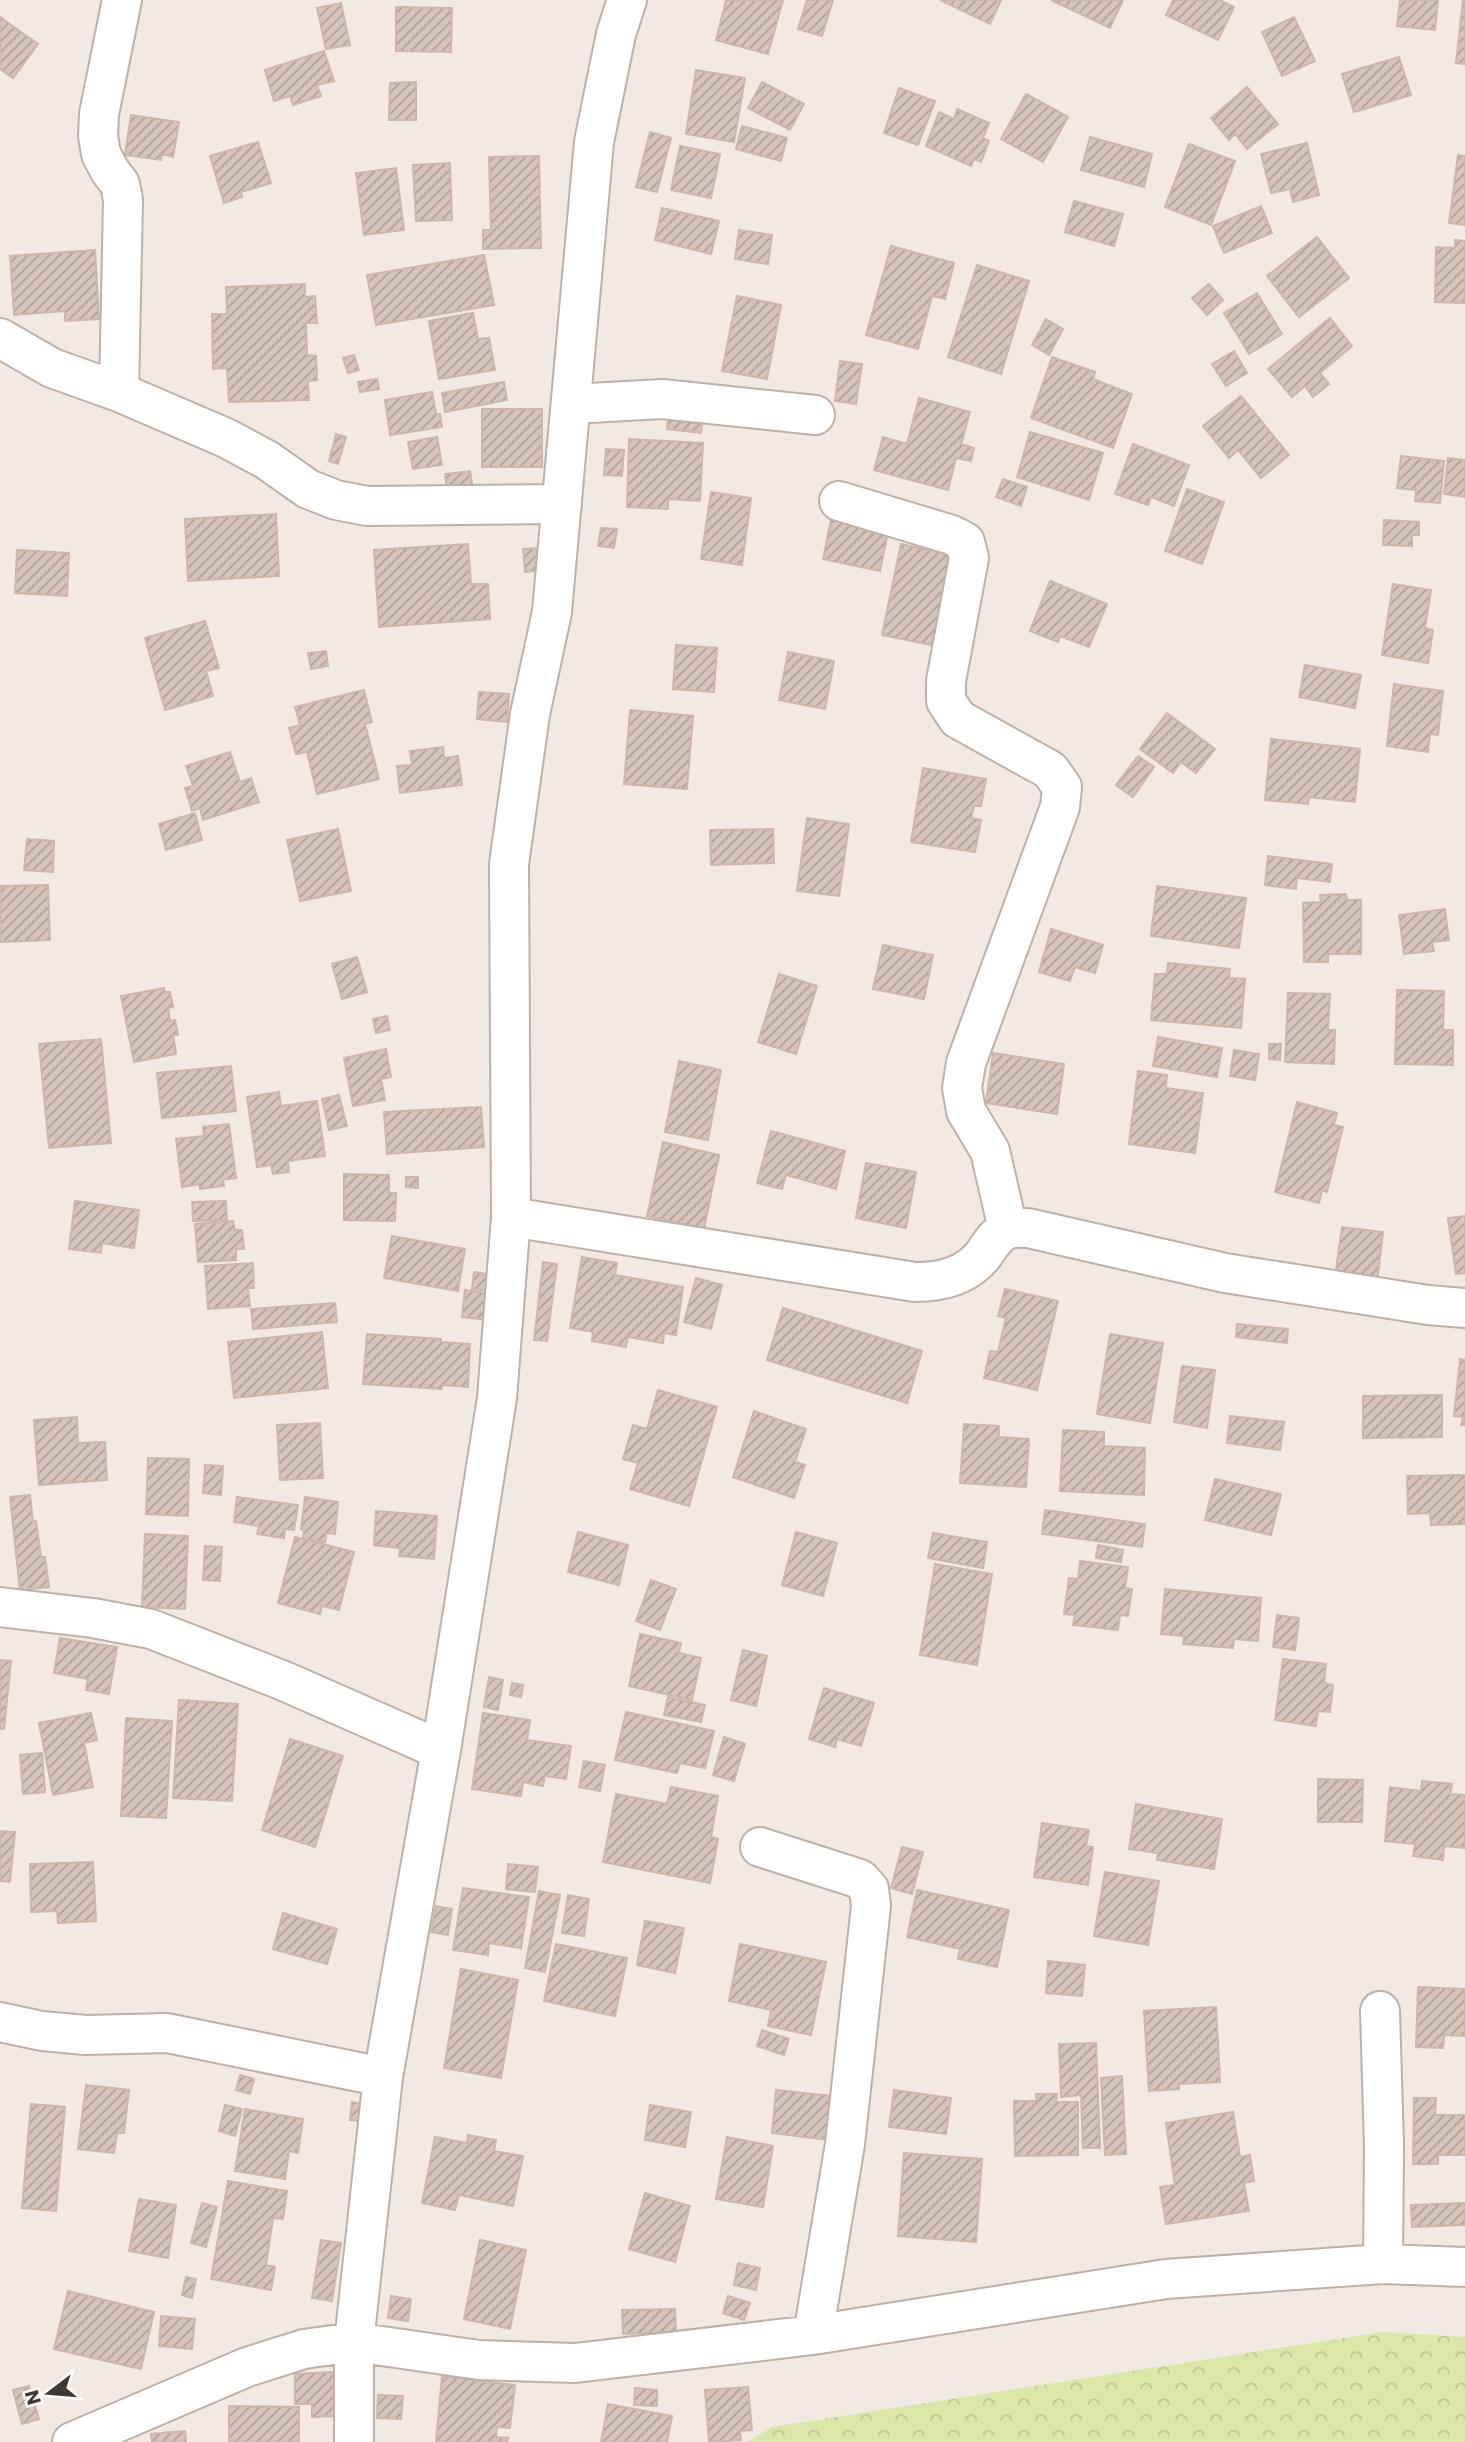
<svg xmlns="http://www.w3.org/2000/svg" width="1465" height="2442" viewBox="0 0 1465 2442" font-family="Poppins,sans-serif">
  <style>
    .forest { fill: url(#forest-crowns) }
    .building { fill: url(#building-hatch); stroke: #cdb7ab; stroke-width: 2 }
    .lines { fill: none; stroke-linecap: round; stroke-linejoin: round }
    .minor-casing { stroke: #bfb1a8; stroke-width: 42 }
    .minor { stroke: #fff; stroke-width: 38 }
  </style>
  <defs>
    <pattern id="forest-crowns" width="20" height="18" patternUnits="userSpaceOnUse" patternTransform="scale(1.75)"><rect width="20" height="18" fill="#dae7a9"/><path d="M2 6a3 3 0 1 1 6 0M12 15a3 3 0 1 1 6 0" fill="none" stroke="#bcc792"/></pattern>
    <pattern id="building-hatch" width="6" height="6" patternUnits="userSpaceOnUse" patternTransform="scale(1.75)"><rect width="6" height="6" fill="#d6c4ba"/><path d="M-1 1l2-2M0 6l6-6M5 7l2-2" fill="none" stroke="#afa098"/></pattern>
  </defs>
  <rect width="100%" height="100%" fill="#f1e9e2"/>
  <!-- forest -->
  <path class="forest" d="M1383,2332L1465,2337V2442H748L772,2427Z"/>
  <!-- building -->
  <path class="building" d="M726,0H783L768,54L716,40Z
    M807,0H833L822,36L798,29Z
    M940,0H1001L990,24Z
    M1051,0H1123L1110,28Z
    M1173,0H1220L1234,7L1218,40L1166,15Z
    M1400,0H1438L1435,30L1397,26Z
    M1463,0H1465V64L1456,63Z
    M341,3L350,45L326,49L317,8Z
    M396,7L452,8L451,52L396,51Z
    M0,17L38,44L13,78L0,69Z
    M1294,17L1315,61L1282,76L1262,32Z
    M324,51L334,81L317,85L321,96L293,105L290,96L274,101L265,70Z
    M1399,57L1411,95L1354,112L1342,74Z
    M696,70L745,78L734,142L686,134Z
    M416,82V120H389L390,83Z
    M762,82L804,104L790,130L748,108Z
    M1247,87L1278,124L1247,149L1235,134L1229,140L1211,118Z
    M899,88L935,101L918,145L884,133Z
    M1026,94L1068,117L1043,162L1001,139Z
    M957,109L989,123L983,138L989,141L981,162L974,159L971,166L926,146L939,112L954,119Z
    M131,115L179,122L173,157L162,154L161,160L125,155Z
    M742,126L787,138L781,161L736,149Z
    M650,132L671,138L657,192L636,187Z
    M1090,137L1152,154L1144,187L1081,170Z
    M258,142L271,183L241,192L242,197L224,203L210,156Z
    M1307,143L1319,195L1293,202L1290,189L1271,193L1261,154Z
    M1189,144L1235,161L1211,225L1165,207Z
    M680,146L720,154L711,198L671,190Z
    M1458,155L1465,156V225L1449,223Z
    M539,156L541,248L483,249V230H491L489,157Z
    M450,163L452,220L416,221L413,165Z
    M396,168L404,230L364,235L356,173Z
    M1074,201L1123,214L1114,246L1065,232Z
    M1261,206L1272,233L1224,253L1213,226Z
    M662,208L719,221L711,254L655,240Z
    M739,230L772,235L768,264L735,259Z
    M1317,237L1349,278L1299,317L1267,276Z
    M1455,240L1465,241V303L1435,302L1436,247L1455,248Z
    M891,246L954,263L945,299L932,296L918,349L866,335Z
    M95,250L99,319L65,321V311L14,315L10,256Z
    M484,255L494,305L376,325L367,275Z
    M977,265L1029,281L1001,374L948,357Z
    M305,284V297L315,296L317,323H306L307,355L316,356L317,380L308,381L309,400L229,402L227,368L213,369L212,314H227L226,287Z
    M1209,284L1223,300L1207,315L1192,298Z
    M1257,293L1282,334L1249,354L1224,313Z
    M737,296L781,305L767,379L722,371Z
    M473,313L478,339L489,338L495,370L439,379L429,321Z
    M1330,318L1352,346L1320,373L1329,384L1313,397L1305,386L1292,397L1268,369Z
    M1046,319L1063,329L1049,355L1032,345Z
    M1234,351L1247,373L1226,386L1212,364Z
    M354,355L359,370L348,373L343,358Z
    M1052,357L1095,372L1093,379L1132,394L1113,448L1031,418Z
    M840,361L862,364L856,404L835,401Z
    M377,379L379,389L360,392L358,382Z
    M504,382L507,400L445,412L442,393Z
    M432,392L436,414H440L442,427L390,435L385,400Z
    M1241,396L1289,455L1261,478L1238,450L1229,458L1203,426Z
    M919,398L970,412L961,444L974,448L971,461L956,458L948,490L874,470L883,437L907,444Z
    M482,409H542V467H482Z
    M669,410L703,414L701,433L667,429Z
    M1030,432L1103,453L1089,500L1017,477Z
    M336,434L346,437L338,464L329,461Z
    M437,437L442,465L413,469L408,442Z
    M629,439L703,443L700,501L668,499V509L627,507Z
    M1133,444L1189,465L1174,506L1151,497L1148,505L1115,494Z
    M606,449L624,450L622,476L604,475Z
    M1401,456L1444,461L1440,503L1415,501L1416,490L1397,488Z
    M1448,458L1465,460V497L1444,494Z
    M470,471L473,489L447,492L445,474Z
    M1003,479L1027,487L1021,506L996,497Z
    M1187,489L1224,502L1202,564L1165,551Z
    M711,492L751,498L742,565L701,559Z
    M276,514L279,576L188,581L185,519Z
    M832,515L889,527L880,571L823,559Z
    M1384,520L1419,522V535H1412V546L1383,545Z
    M601,528L617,529L614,548L598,546Z
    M468,544L471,584H488L490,619L379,627L374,550Z
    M901,544L955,556L936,646L882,635Z
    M545,548L546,570L525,572L523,549Z
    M17,550L69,553L67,596L15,593Z
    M1050,581L1107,604L1089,647L1060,636L1058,642L1030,631Z
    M1393,584L1431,590L1425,628L1433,630L1428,663L1382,655Z
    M205,621L219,668L206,671L213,696L165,710L145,638Z
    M676,645L717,648L714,692L673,689Z
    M326,651L328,666L311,669L308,653Z
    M788,652L834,661L825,709L779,700Z
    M1305,665L1361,675L1355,708L1299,697Z
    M1394,684L1443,691L1438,735L1430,734L1428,752L1387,746Z
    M364,690L372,722L365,724L379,779L317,794L307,752L296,754L289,728L300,725L295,707Z
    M479,692L509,694L507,722L477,719Z
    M630,710L693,716L687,789L624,784Z
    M1167,713L1215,749L1196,773L1181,762L1173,773L1140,749Z
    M1271,739L1360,749L1355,802L1309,797L1308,804L1265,800Z
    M443,747L444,758L458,756L462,785L400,793L397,766L412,765L410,751Z
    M230,752L240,782L251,778L259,802L203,820L200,808L192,811L185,788L193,786L186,766Z
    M1138,756L1154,767L1133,797L1116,785Z
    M923,768L986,779L981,806H974L971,818L981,820L975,852L911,842Z
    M195,813L202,840L166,850L159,824Z
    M807,818L849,824L839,896L797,891Z
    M338,829L351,891L300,901L287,840Z
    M773,829L774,863L711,865L710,830Z
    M27,839L54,841L53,872L24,870Z
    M1268,856L1332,864L1330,882L1297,878L1296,889L1265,885Z
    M48,885L50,940L0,942V886Z
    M1157,886L1246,898L1239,948L1151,936Z
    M1346,894L1347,900H1361V954H1328V962H1304L1303,903L1321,902L1320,895Z
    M1445,909L1449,940L1432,942L1434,951L1404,954L1399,915Z
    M1051,929L1103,945L1095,973L1075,967L1070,981L1039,972Z
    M883,945L933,955L924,999L873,989Z
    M357,957L367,992L342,999L332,964Z
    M1168,963L1230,969L1229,978L1245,979L1241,1028L1151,1020L1155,974H1167Z
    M779,974L817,986L796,1054L758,1042Z
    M164,988L165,992H170L173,1007L168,1008L170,1021L175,1020L178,1035H173L176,1054L134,1062L121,996Z
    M1397,990L1444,991L1443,1030H1453V1065L1395,1064Z
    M1288,993L1330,994L1328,1030H1335L1334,1064L1285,1062Z
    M387,1016L390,1030L376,1033L373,1019Z
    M1158,1037L1222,1048L1217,1077L1153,1066Z
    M101,1039L111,1143L49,1148L39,1044Z
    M1269,1044H1281L1280,1060L1269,1059Z
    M386,1049L391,1077L381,1079L385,1100L353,1106L344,1058Z
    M1234,1050L1259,1054L1255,1080L1230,1076Z
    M993,1053L1064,1064L1057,1114L986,1103Z
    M679,1061L721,1070L708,1140L665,1132Z
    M231,1066L236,1111L162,1118L157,1073Z
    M1138,1071L1167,1075L1166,1088L1203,1093L1195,1153L1129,1144Z
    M279,1092L281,1106L317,1101L325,1156L288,1161L289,1172L273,1174L271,1165L257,1167L247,1097Z
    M339,1095L347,1126L329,1130L322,1099Z
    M1297,1102L1337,1113L1334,1125L1343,1127L1327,1192L1322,1190L1319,1203L1275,1192Z
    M481,1107L484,1147L387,1154L384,1112Z
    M229,1124L236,1178L223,1180L224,1186L200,1189L199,1184L182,1187L176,1139L204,1136L203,1127Z
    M771,1131L845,1151L836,1189L786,1175L782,1189L757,1183Z
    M663,1142L719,1155L704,1229L647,1216Z
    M866,1163L916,1172L906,1228L856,1218Z
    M344,1174L389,1175V1193H396L395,1221L344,1220Z
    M406,1177H418V1188L406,1187Z
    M75,1201L139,1210L134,1248L102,1243L101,1253L69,1249Z
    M226,1201L227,1220L193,1221L192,1202Z
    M1465,1216V1273L1456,1274L1448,1218Z
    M233,1221L235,1230H242L244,1249H236V1260L198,1262L195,1224Z
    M1342,1227L1383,1232L1377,1283L1335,1277Z
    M392,1236L465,1249L458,1291L384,1278Z
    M582,1257L617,1263L615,1275L683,1287L676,1335L664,1333L663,1343L628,1337L626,1347L592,1341L593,1332L570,1328Z
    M543,1262L557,1264L547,1341L534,1340Z
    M253,1263L254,1288H248L250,1306L208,1309L205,1266Z
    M474,1272L494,1275L492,1291L472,1289Z
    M696,1278L722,1285L711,1329L684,1322Z
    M1005,1289L1058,1301L1037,1390L984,1378L990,1351L998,1352L1006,1318L998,1316Z
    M465,1290L492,1294L489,1320L462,1317Z
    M335,1303L337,1322L253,1329L251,1309Z
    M783,1308L922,1351L907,1403L767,1360Z
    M1237,1324L1288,1329L1287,1343L1236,1337Z
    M322,1332L328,1388L234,1398L228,1342Z
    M367,1334L441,1339V1342L470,1344L468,1387L442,1385V1389L363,1384Z
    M1110,1334L1163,1343L1150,1423L1097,1414Z
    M1460,1359L1465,1360V1425H1461L1463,1417L1454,1416Z
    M1182,1366L1215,1370L1207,1428L1174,1422Z
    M658,1390L717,1407L689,1506L630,1489L638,1463L623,1459L633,1425L647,1429Z
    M1442,1395V1437L1363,1438V1396Z
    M754,1411L806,1429L795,1462L805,1465L794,1498L733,1477Z
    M1230,1416L1284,1422L1280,1450L1227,1443Z
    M77,1417L78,1443L105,1442L107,1480L39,1485L34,1420Z
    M320,1423L323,1478L280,1480L277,1425Z
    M964,1424L999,1426V1437L1029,1439L1026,1487L960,1483Z
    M1063,1430L1104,1432V1446L1145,1448L1144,1495L1060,1491Z
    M148,1458L189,1459L188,1516L146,1514Z
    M205,1465L223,1466L221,1495L203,1493Z
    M1465,1475V1524L1431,1525L1430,1513L1408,1514L1407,1476Z
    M1215,1479L1281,1494L1271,1535L1205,1520Z
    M30,1495L33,1522L36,1521L41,1557H45L49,1587L20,1590L10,1497Z
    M237,1497L298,1505L294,1530L285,1529L284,1538L257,1534L259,1526L234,1522Z
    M305,1497L338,1502L335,1534L326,1533L325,1542L303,1539L304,1530L301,1529Z
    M1045,1510L1145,1524L1142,1547L1042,1534Z
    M376,1511L437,1516L434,1559L399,1556L400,1548L374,1545Z
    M578,1532L628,1545L619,1585L568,1572Z
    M796,1532L837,1543L823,1596L782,1585Z
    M933,1533L987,1542L983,1568L928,1558Z
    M145,1534L188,1536L185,1609L142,1607Z
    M295,1537L354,1552L339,1610L322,1606L320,1614L278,1603Z
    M1098,1545L1123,1550L1121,1562L1096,1558Z
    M205,1546L222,1547L220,1581L203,1580Z
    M1080,1561L1128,1567L1125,1588L1132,1589L1128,1616L1120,1615L1118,1630L1073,1625L1075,1615L1064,1614L1069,1578L1078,1579Z
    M935,1564L992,1574L977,1665L920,1655Z
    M651,1580L676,1589L660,1630L636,1621Z
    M1165,1589L1261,1598L1258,1641L1234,1639L1233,1648L1183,1644L1184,1636L1161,1634Z
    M1277,1615L1299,1618L1295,1650L1273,1647Z
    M640,1634L681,1643L679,1653L701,1658L692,1700L629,1686Z
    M60,1638L117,1647L109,1694L86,1690L88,1679L54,1673Z
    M743,1650L767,1656L756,1706L731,1700Z
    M1283,1659L1326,1664L1324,1683L1333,1685L1330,1712L1318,1711L1316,1726L1275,1720Z
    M0,1660L11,1661L4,1729H0Z
    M489,1677L503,1680L498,1710L484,1707Z
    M512,1683L523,1685L521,1697L510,1695Z
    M824,1688L874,1703L861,1746L837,1739L835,1747L809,1739Z
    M668,1697L705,1705L701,1722L664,1715Z
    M179,1700L238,1704L232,1801L173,1798Z
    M626,1712L714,1731L705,1768L680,1763L677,1773L615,1760Z
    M91,1713L97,1740L84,1743L93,1787L53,1795L39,1723Z
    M483,1713L530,1720L527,1740L571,1746L566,1779L545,1776L543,1786L523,1782L521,1796L472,1789Z
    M126,1718L172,1721L166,1818L121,1816Z
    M724,1737L745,1744L734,1781L713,1775Z
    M290,1739L343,1756L315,1847L262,1830Z
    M42,1753L45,1792L23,1794L20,1755Z
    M584,1761L605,1765L600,1791L579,1787Z
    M1318,1779L1363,1780L1362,1822H1318Z
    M1422,1781L1452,1784L1450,1794L1465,1795V1848L1444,1846L1443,1860L1413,1856L1415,1844L1385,1841L1390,1787L1421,1791Z
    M671,1787L718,1796L711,1837L718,1839L710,1883L603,1862L616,1794L667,1804Z
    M1136,1804L1222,1819L1214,1869L1157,1860L1158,1853L1129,1849Z
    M1042,1823L1089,1830L1086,1846L1093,1847L1088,1885L1034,1877Z
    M0,1831L15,1832L10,1882L0,1881Z
    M902,1847L923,1852L912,1894L891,1888Z
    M93,1862L96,1921L58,1923L57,1911L31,1912L30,1864Z
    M508,1864L538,1867L535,1892L506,1889Z
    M1105,1872L1159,1881L1148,1945L1094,1936Z
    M463,1888L529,1897L521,1948L489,1943L488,1955L453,1950Z
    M917,1890L1009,1910L997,1967L958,1959L960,1949L907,1937Z
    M539,1891L560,1895L545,1972L525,1968Z
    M568,1895L589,1899L584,1936L562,1933Z
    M436,1906L452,1909L448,1935L431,1932Z
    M283,1913L337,1929L327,1964L273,1949Z
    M645,1921L684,1928L675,1973L637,1965Z
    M556,1944L627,1958L615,2016L544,2001Z
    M740,1944L826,1962L811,2035L768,2026L771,2010L729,2001Z
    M1048,1961L1085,1965L1082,1996L1046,1993Z
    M461,1969L518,1980L501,2078L444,2068Z
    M1418,1987L1465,1989V2036L1444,2035L1443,2048L1416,2047Z
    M1216,2007L1220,2082L1179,2084V2089L1149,2091L1144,2011Z
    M762,2030L789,2039L784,2055L757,2046Z
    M1096,2043L1100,2148H1083L1081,2095L1061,2097L1059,2044Z
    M240,2075L254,2079L250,2094L236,2090Z
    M1122,2076L1126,2154L1105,2155L1101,2078Z
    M86,2085L129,2090L124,2133H117L114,2153L78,2149Z
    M776,2090L840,2097L836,2141L772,2133Z
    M894,2090L951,2098L946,2134L889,2127Z
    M1036,2094H1057L1056,2102H1078V2155L1015,2156L1014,2101H1037Z
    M1414,2098H1436L1435,2115H1465V2155H1438V2164H1413Z
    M352,2102L362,2104L360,2121L350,2120Z
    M31,2104L65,2107L56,2211L22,2208Z
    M225,2105L242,2109L235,2136L219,2131Z
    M650,2105L691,2112L685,2147L645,2140Z
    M245,2109L303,2119L298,2153L289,2151L285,2179L235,2171Z
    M1233,2112L1240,2157L1250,2155L1254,2181L1244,2183L1249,2211L1166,2224L1160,2187L1175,2185L1166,2123Z
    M468,2135L496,2140L494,2151L523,2156L513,2206L459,2195L455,2210L422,2203L435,2137L467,2143Z
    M727,2137L773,2146L763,2207L716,2199Z
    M904,2153L982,2159L976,2242L898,2236Z
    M228,2181L287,2191L283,2219L273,2218L266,2265L275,2267L271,2290L211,2279Z
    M645,2193L690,2206L675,2262L629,2249Z
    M139,2199L176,2205L168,2258L129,2251Z
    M202,2203L217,2207L206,2247L191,2243Z
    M1465,2203V2225L1412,2227L1411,2205Z
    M321,2240L341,2243L332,2301L312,2298Z
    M480,2240L526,2250L510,2329L464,2319Z
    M738,2263L760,2268L756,2290L734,2285Z
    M186,2277L196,2279L192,2298L182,2295Z
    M68,2291L154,2312L141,2369L54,2349Z
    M391,2296L411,2299L408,2321L388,2318Z
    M728,2296L750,2303L744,2320L723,2313Z
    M675,2309L676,2332L623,2334L622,2310Z
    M161,2316L195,2319L192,2349L159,2346Z
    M334,2372V2400H339V2416L312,2417V2404H295V2374Z
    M442,2376L515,2385L510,2428L497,2427L496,2437L508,2438L507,2442H436Z
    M29,2386L39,2419L22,2424L13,2390Z
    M748,2387L752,2430L740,2431L741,2440L709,2442L705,2390Z
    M635,2388L657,2390V2406L634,2405Z
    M378,2395L403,2396L401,2419L377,2418Z
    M608,2404L672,2416L667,2442H601Z
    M229,2406L299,2407V2442H229Z
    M185,2431L186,2442H152L151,2434Z"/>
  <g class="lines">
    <!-- minor casing -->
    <g class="minor-casing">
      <path id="minor" d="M0,338L52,368L119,392L226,438L267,460L308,489L336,500L367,506L562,504
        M119,392L123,200L120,184L110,171L101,154L98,136L99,114L122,0
        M572,404L662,399L815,415
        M839,501L952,535L965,542L969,558L946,681V701L958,719L1050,770L1062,787L1060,807L966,1063L962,1088L966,1111L990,1151L1008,1229
        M511,1217L915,1282C942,1282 967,1276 984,1254C990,1245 996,1235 1006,1230C1012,1227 1022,1228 1028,1228L1225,1273L1428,1305L1465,1308
        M0,1607L93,1618L151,1629L284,1681L441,1750
        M760,1847L860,1879L869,1889L871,1906L845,2144L813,2335
        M1380,2011L1384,2146L1383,2264
        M0,2022L42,2031L86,2035L167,2033L383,2077
        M72,2442L247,2367L304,2349L354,2342L479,2360L575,2363L813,2335L1166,2279L1383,2264L1465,2267
        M354,2442V2342L383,2077L441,1750L497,1398L511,1217L509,864L530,714L552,612L594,142L616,34L627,0"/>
    </g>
    <!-- minor -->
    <use href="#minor" class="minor"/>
  </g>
  <!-- north arrow -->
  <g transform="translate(49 2393) rotate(254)" stroke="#ffffff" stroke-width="5" paint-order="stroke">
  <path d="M0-5L12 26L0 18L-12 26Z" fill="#423833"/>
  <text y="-10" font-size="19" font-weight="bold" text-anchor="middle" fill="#423833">N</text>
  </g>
</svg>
